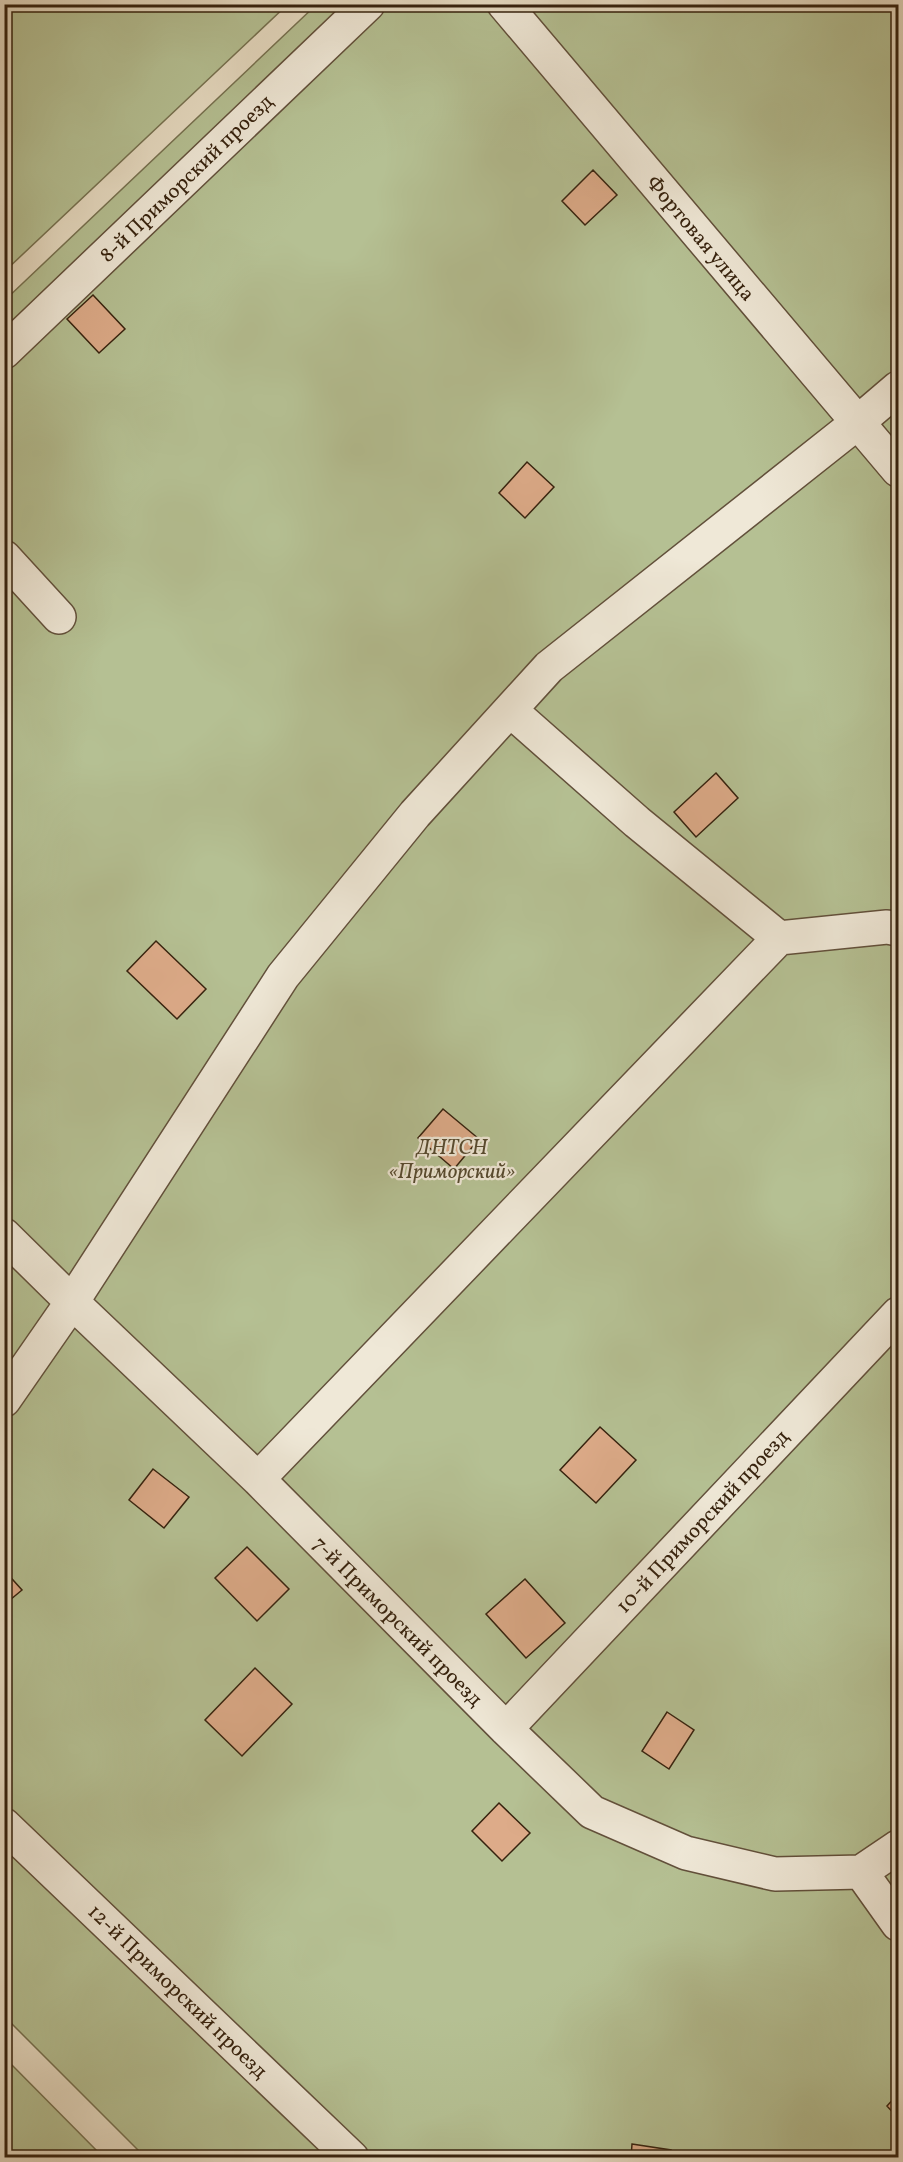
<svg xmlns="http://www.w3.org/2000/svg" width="903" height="2162" viewBox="0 0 903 2162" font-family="Vollkorn,serif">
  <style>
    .green { fill: #b5c093; stroke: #767150; stroke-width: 1.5 }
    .building { fill: #ddab89; stroke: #36220e; stroke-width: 1.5 }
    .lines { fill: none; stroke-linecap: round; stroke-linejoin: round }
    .minor-casing { stroke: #62503b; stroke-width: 36 }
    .minor { stroke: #efe8d7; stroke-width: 33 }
    .labels { text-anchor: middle; stroke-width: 4.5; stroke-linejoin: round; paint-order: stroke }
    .street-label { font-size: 21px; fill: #36220e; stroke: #efe8d7 }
    .park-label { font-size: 21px; font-style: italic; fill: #564a2f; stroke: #efe8d7 }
  </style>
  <rect width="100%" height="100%" fill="#e6dbc2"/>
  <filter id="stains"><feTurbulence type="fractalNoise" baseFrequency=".00333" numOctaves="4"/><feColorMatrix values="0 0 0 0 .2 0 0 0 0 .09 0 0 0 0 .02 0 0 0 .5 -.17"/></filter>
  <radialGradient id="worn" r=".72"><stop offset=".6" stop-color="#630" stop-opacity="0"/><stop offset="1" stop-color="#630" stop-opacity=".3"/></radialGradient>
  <!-- green -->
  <path class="green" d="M5,4H287V5L5,271Z
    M316,5H898V2157H145L5,2017L4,301Z
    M4,2058H5L103,2157H5Z"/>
  <!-- building -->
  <path class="building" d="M593,170L617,195L585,225L562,201Z
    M93,295L125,329L99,353L67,319Z
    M527,462L554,487L525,518L499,493Z
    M716,773L738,798L696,837L674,812Z
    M156,941L206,989L177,1019L127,971Z
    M443,1109L479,1139L454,1169L418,1138Z
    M600,1427L636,1460L596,1503L560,1470Z
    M153,1469L189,1497L164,1528L129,1500Z
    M247,1547L289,1589L257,1621L215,1578Z
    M4,1570L22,1590L4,1605Z
    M525,1579L565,1623L526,1658L486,1614Z
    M255,1668L292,1704L242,1756L205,1720Z
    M667,1712L694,1730L669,1769L642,1751Z
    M499,1803L530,1833L502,1861L472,1831Z
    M898,2094V2118L887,2106Z
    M632,2144L671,2150L670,2158H631Z"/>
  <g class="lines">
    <!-- minor casing -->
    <g class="minor-casing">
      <path id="minor" d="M504,4L898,470
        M4,352L368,4
        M4,557L59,617
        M510,710L637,822L779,938L887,927L898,929
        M4,1235L72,1302L258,1479L506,1729L592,1812L686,1853L775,1874L861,1872L898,1847
        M4,1400L72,1302L283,976L415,814L549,667L857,423L898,388
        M258,1479L779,938
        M506,1729L898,1314
        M4,1825L352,2158
        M861,1872L898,1924"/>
    </g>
    <!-- minor -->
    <use href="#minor" class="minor"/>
  </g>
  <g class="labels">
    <!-- street labels -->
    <g class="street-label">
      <text transform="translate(186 178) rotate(-44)" y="7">8-й Приморский проезд</text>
      <text transform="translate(701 238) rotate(50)" y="7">Фортовая улица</text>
      <text transform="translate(702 1521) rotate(-47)" y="7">10-й Приморский проезд</text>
      <text transform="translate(398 1621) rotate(45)" y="7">7-й Приморский проезд</text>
      <text transform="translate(178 1991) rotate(44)" y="7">12-й Приморский проезд</text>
    </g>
    <!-- park labels -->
    <g class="park-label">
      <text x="452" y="1154">ДНТСН<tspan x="452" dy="24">«Приморский»</tspan></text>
    </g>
  </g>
  <!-- margin -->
  <rect width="903" height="2162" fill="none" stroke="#e6dbc2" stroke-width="24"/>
  <rect x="6" y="6" width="891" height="2150" fill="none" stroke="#36220e" stroke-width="3"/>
  <rect x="12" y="12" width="879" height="2138" fill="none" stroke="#36220e" stroke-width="1.5"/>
  <rect width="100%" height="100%" filter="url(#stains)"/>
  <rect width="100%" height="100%" fill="url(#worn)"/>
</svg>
